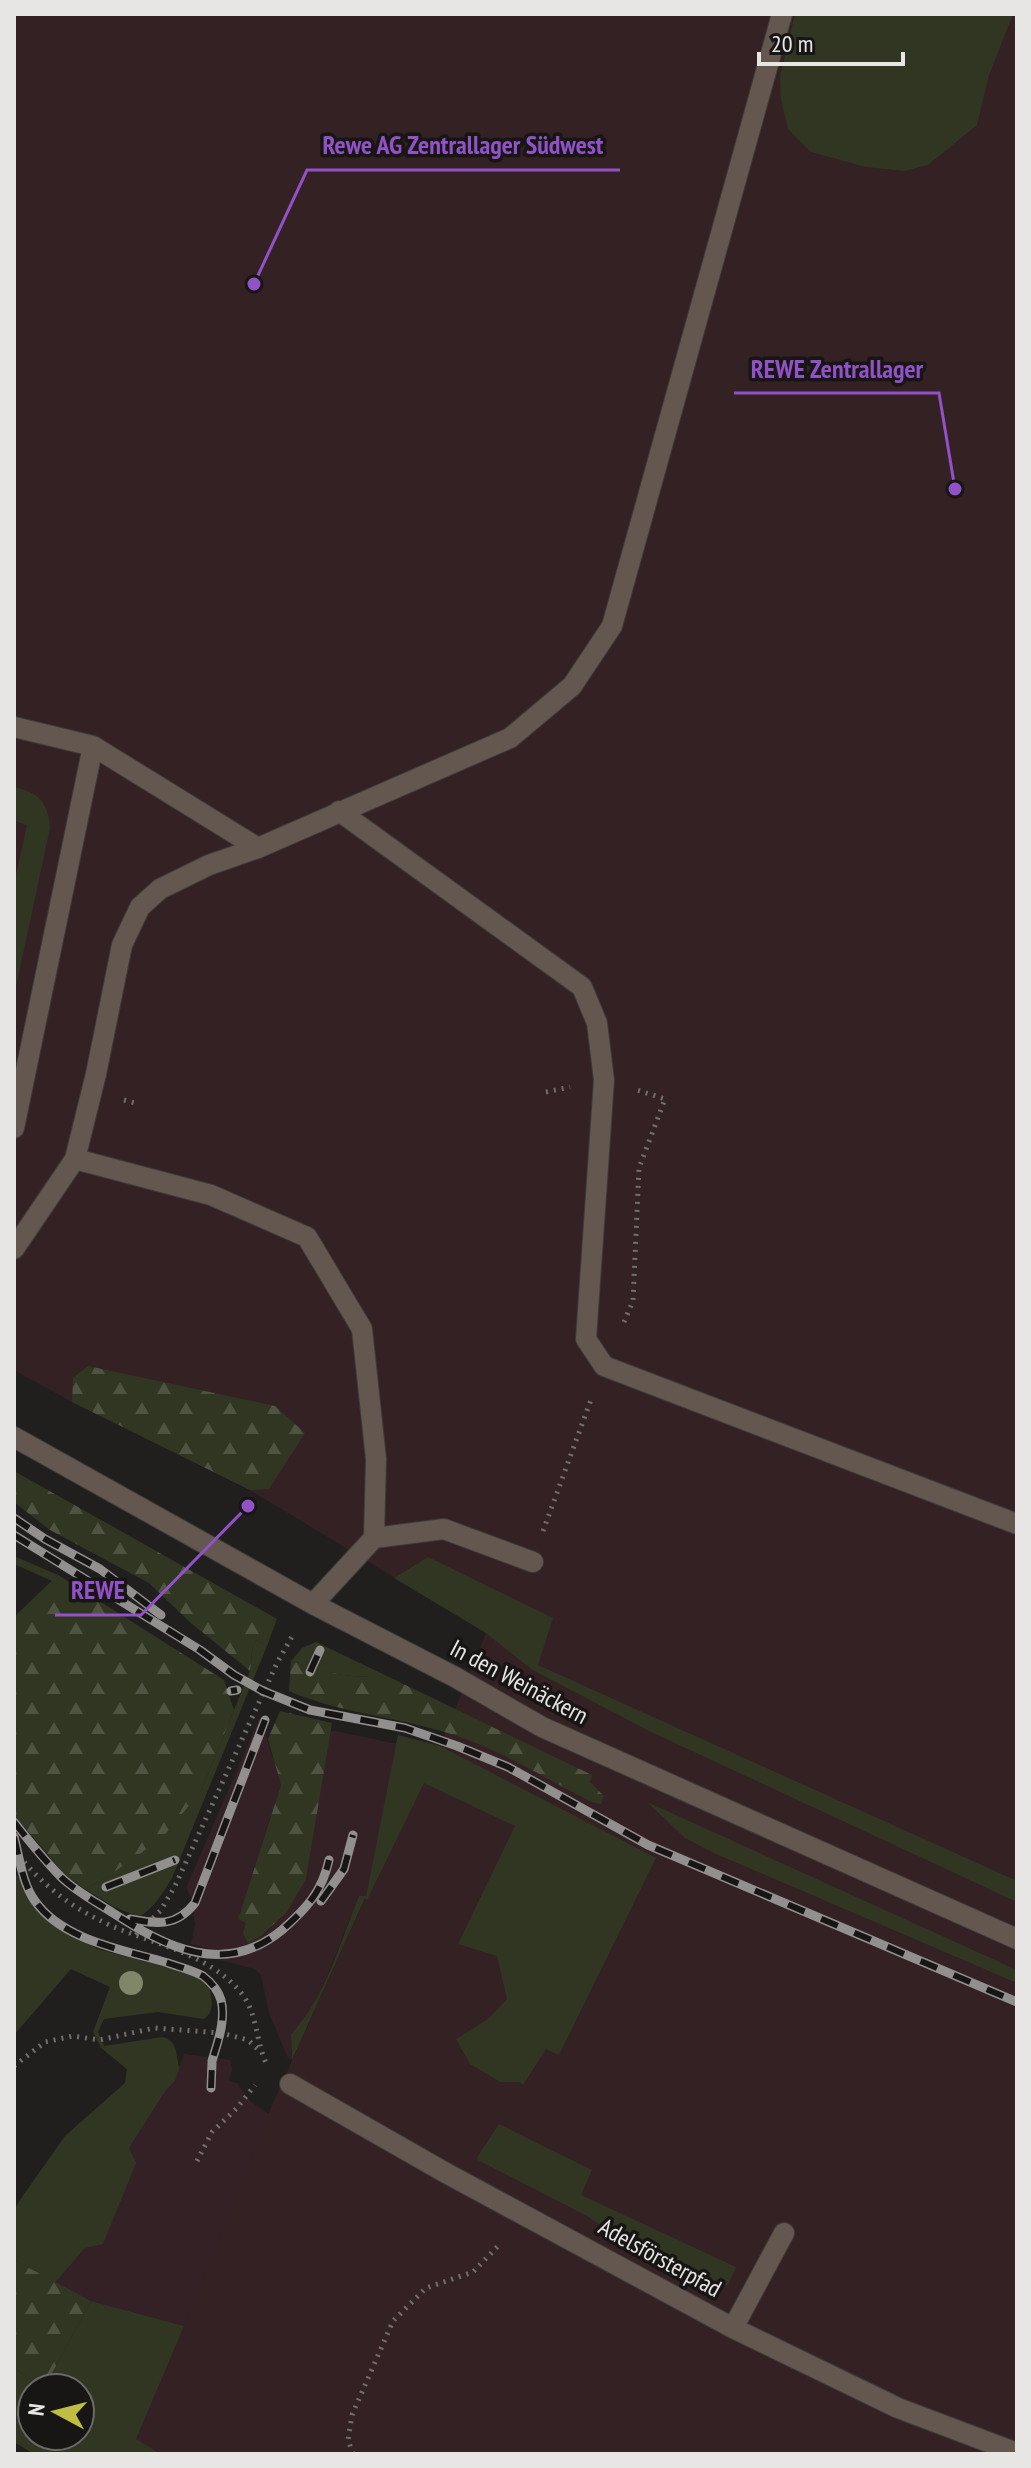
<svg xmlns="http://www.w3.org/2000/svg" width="1031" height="2468" viewBox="0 0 1031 2468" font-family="'PT Sans Narrow',sans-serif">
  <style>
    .commercial { fill: #342123 }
    .industrial { fill: #342126 }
    .green { fill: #313622 }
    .forest { fill: url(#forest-firs) }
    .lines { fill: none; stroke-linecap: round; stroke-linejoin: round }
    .minor-casing { stroke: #3d3b3a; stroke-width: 22 }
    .path { stroke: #706f6e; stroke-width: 5; stroke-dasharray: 2 6; stroke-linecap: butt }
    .minor { stroke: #635750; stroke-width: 20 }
    .rail-casing { stroke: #92908f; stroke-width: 9 }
    .rail { stroke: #181615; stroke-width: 6; stroke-dasharray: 18; stroke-linecap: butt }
    .tree { fill: #808668 }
    .labels { text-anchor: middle; stroke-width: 7; stroke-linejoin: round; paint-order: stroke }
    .street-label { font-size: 24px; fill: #e7e6e5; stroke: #181615 }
    .leader { fill: none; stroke: #9151c7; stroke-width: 3 }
    .callout-dot { fill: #9151c7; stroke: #181615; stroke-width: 3 }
    .callout-label { font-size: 26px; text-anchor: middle; font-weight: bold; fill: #9151c7; stroke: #181615; stroke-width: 7; stroke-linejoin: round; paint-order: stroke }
  </style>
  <defs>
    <pattern id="forest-firs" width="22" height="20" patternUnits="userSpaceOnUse" patternTransform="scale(2)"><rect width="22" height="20" fill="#313622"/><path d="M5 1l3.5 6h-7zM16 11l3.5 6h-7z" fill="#4f5342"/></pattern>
  </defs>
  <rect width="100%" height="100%" fill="#211f1e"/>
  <!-- commercial -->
  <path class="commercial" d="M14,14H1017V2454H161L135,2440L270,2110L366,1896L398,1735L440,1746L486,1633L250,1490L72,1402L14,1370Z"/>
  <!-- industrial -->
  <path class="industrial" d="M260,1717L281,1784L238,1919L246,1922L248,1942L261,1937L287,1912L306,1879L330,1732L335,1731L397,1744L366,1896H359L326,1979L307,2017L291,2034L292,2060L288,2058L269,2013L261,1975L255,1969L216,1959V1950L191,1944L195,1924L191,1897L186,1888Z
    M184,2054L230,2060L232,2069L229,2081L237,2083L250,2101L269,2114L184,2326L91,2301L55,2283L85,2248L129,2148L166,2090L175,2081Z"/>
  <!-- green -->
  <path class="green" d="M795,14H1013L989,75L977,125L928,165L904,171L866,167L811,152L788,129L781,100L780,76Z
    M14,787C40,793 48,802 50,828L14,996V884L27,825L14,821Z
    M14,1556L58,1575L52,1581L14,1564Z
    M428,1557L553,1618L538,1665L1017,1881V1902L649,1731L531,1669L486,1633L394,1578Z
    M256,1640L267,1646L172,1878C163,1893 154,1908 139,1917L114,1907L85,1889L107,1877L201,1791L250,1671C253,1658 249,1653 256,1640Z
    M316,1642L389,1677C349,1678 328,1674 291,1661L302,1648Z
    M398,1735L440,1746L656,1858L559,2055L546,2049L523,2085L520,2082H500L470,2064L456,2039L488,2019L507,1999L497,1956L458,1944L515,1826L424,1783L367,1900L365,1898L292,2060L291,2034C326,1997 340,1942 359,1896H366Z
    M647,1802L1017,1970V1983L714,1853L685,1838Z
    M14,1872L31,1891L44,1914L70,1934L98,1949L199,1976L209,1985C211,1998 216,2010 204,2019L158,2012L104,2019L98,2032L104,2046L162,2037C177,2040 176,2053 179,2067L181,2064L175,2081L166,2090L129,2148L136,2163L103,2244L85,2248L55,2283L14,2260V2210L22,2197L65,2136L125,2083L127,2069L101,2048L93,2032L110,1987L71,1969L14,2035Z
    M499,2124L592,2170L581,2195L736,2267L728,2285L717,2286L622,2240L587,2216L476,2159Z
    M91,2301L184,2326L136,2439L161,2454H34L14,2442V2367L40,2388H32V2436H80V2388H44Z"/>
  <!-- forest -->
  <path class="forest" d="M88,1366L275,1406L305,1433L269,1489L250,1490L72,1402L73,1378Z
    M14,1471L277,1619L267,1646L256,1640C249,1653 253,1658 250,1671L191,1623L149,1583L50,1530L14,1502Z
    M58,1575L224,1680L234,1710L201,1791L162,1838L107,1877L85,1889L66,1876L14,1815V1617Z
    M291,1661C330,1674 348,1678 389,1677L592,1775L590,1782L604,1796L601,1804L592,1802C550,1781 504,1752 460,1737C404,1717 344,1715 289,1691Z
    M280,1711L332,1723L306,1879L287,1912L260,1937L248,1943L243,1933L246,1923L238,1919L281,1785L268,1739Z
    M14,2260L91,2301L44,2388H40L14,2367Z"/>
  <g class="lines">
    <!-- minor casing -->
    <g class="minor-casing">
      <path id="minor" d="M14,727L93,746L14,1128
        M93,746L258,848
        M339,811L582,987L597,1023L604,1080L586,1339L604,1366L1017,1524
        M75,1159L211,1195L307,1237L362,1329L376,1459L374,1538
        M14,1249L75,1159L96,1074L122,945L140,907L160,889L209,865L258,848L510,738L572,686L612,626L782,14
        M14,1437L313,1604L455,1677L542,1727L1017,1939
        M313,1604L374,1538L444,1529L533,1562
        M290,2084L446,2173L733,2328L898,2408L1017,2453
        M733,2328L784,2233"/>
    </g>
    <!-- path -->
    <path class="path" d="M546,1092L570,1087
      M124,1100L139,1104
      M624,1322L633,1301L639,1168L665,1099L637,1090
      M543,1531L592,1397
      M14,1850C43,1886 71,1908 114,1927C158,1945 211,1955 242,1994C257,2013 256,2041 266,2063
      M136,1935L161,1910L175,1886L277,1663L294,1633
      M14,2066L45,2042L73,2036L99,2040L155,2028L221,2033L248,2040L261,2052
      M197,2161L212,2132L237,2108L255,2085
      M353,2454L348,2440L352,2415L393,2321L426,2288L473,2272L501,2243"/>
    <!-- minor -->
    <use href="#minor" class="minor"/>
    <!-- rail casing -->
    <g class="rail-casing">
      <path id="rail" d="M14,1518L45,1539L100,1569L161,1615
        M14,1535L200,1650L234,1675L263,1691L310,1710L405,1728L457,1746L508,1767L648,1845L1017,2002
        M310,1672L320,1650
        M231,1691L237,1690
        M14,1822C29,1841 45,1861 62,1878C77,1892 96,1902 113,1913C167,1948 225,1977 282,1930C306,1909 322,1892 329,1860
        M14,1837C20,1859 22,1883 35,1901C63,1941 125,1950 168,1963C179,1967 192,1970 203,1976C211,1982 218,1990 221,2000C226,2020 218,2041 212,2061
        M106,1887L175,1860
        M321,1901L344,1869L353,1835
        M130,1919C158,1924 176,1927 195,1903L265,1720
        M211,2088L212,2063"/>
    </g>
    <!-- rail -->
    <use href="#rail" class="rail"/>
  </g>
  <!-- trees -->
  <circle class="tree" cx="131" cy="1983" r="12"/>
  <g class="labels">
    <!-- street labels -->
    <g class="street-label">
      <text transform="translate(519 1682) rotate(28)" y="8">In den Weinäckern</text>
      <text transform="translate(660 2258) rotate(29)" y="8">Adelsförsterpfad</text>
    </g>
  </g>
  <!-- callouts -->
  <path class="leader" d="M254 284L307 170H620M955 489L939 393H734M248 1506L141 1615H55"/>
  <g class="callout-dot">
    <circle cx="254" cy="284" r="8"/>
    <circle cx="955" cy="489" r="8"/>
    <circle cx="248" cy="1506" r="8"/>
  </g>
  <g class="callout-label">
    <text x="463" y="154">Rewe AG Zentrallager Südwest</text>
    <text x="837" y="378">REWE Zentrallager</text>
    <text x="98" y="1599">REWE</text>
  </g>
  <!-- border -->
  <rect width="1031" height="2468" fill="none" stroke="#e7e6e5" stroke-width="32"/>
  <!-- north arrow -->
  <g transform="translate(56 2412) rotate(277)"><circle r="38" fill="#181615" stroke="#6b6968" stroke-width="2"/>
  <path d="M0-6L14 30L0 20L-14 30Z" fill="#bebf42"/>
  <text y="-12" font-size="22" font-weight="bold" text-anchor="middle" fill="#e7e6e5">N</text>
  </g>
  <!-- scale -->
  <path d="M759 52v12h144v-12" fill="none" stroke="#e7e6e5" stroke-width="4"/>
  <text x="771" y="52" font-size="24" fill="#e7e6e5" stroke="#181615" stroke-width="6" paint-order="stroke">20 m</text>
</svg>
